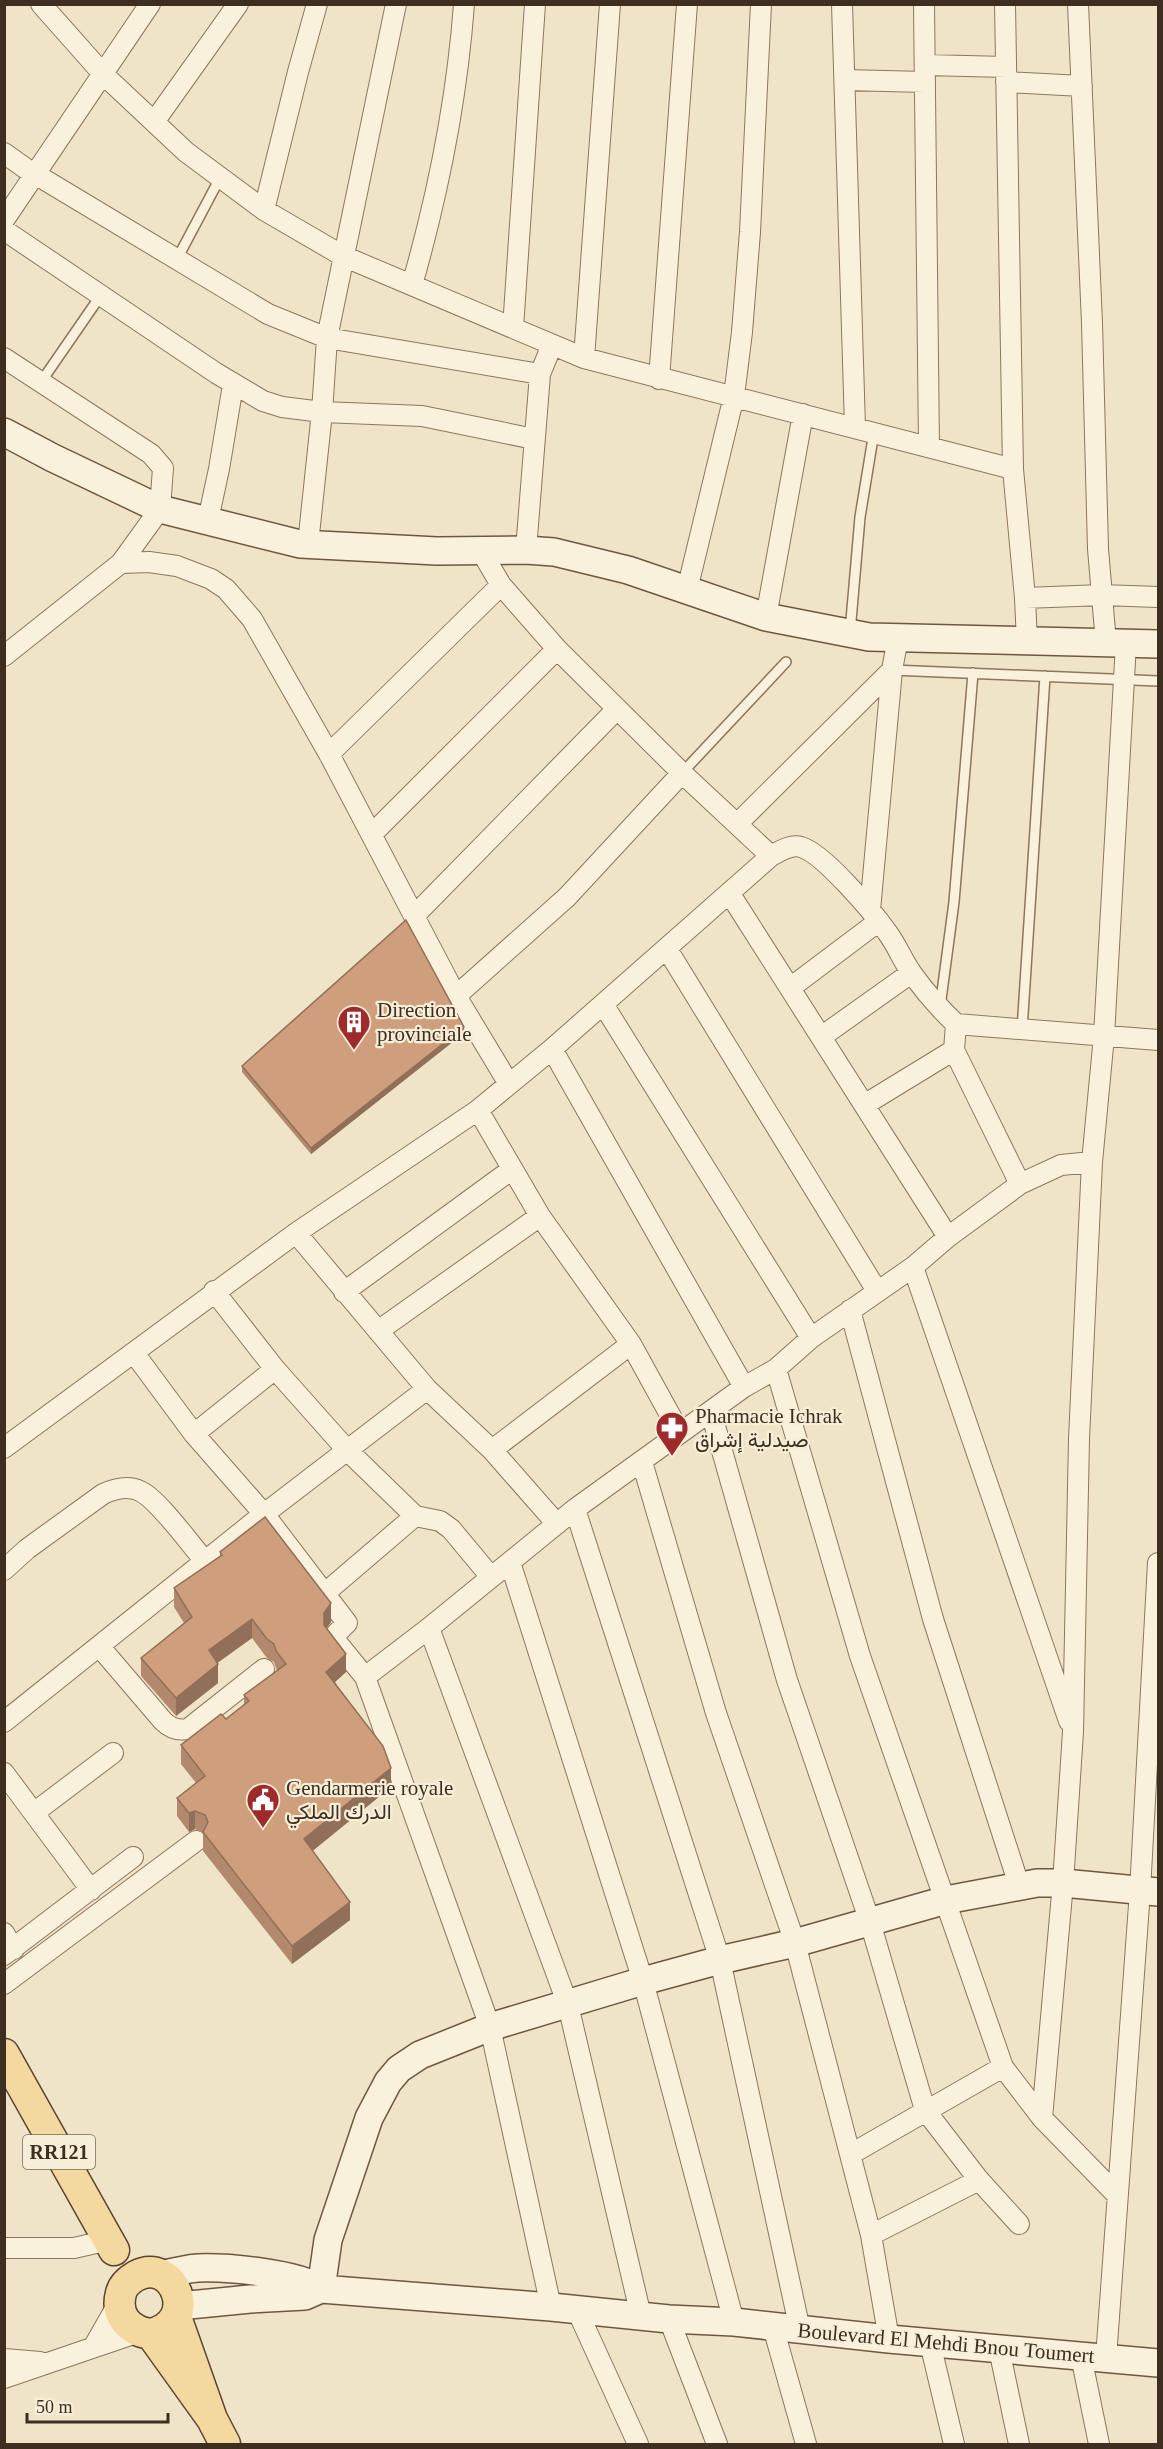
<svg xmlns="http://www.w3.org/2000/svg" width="1163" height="2449" viewBox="0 0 1163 2449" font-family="'Times New Roman',Vazirmatn,serif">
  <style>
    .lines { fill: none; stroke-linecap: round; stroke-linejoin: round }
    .lane-casing { stroke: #8d765c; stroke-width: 12 }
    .street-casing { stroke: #8d765c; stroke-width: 22 }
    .secondary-casing { stroke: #6f573f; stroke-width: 30 }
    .primary-casing { stroke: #5b4430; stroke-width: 33 }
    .lane { stroke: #faf1dc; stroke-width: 9 }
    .street { stroke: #faf1dc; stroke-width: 20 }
    .secondary { stroke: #faf1dc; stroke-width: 27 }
    .primary { stroke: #f3d9a0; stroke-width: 30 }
    .wall { fill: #b2896c }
    .shaded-wall { fill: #916f58 }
    .building { fill: #cf9f7d; stroke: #916f58; stroke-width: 1.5 }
    .labels { text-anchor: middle; stroke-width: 4.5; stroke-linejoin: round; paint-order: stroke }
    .shield { fill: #f7eed8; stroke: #756857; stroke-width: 1.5 }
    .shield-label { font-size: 20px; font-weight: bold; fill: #3d2e20 }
    .poi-label { font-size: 21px; fill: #3d2e20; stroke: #f7eed8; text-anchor: start }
    .street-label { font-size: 21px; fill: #3d2e20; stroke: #f7eed8 }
  </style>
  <rect width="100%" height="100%" fill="#f0e4c8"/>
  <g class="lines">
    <!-- lane casing -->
    <g class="lane-casing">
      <path id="lane" d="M177,259L220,178
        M41,382L101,295
        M850,632L860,517L874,432
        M892,670L1158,681
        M682,773L786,662
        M940,1007L954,902L973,673
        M1022,1030L1045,676"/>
    </g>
    <!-- street casing -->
    <g class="street-casing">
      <path id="street" d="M41,4L104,75L186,152L264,210L343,256L584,358L1013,469
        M842,4L855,427
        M924,4L929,447
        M1005,4L1013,469L1025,598L1102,595L1158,597
        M1078,4L1092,323L1098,549L1106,643
        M925,65L1006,67
        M845,80L925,82
        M1006,82L1082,86
        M154,122L238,4
        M4,153L25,168L268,314L327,338L540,374
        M264,210L298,72L317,4
        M4,220L150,4
        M4,230L216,373L263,401L282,407L322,412L422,416L534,439
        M412,285C438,194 457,99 464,4
        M513,328L535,4
        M4,358L151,454L163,468L160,509L121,563
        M584,358L610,4
        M659,379L687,4
        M208,520L219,469L233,385
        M308,544L322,412L327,338L396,4
        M526,550L540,374L552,345
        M481,551L501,585L557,649L682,773L771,856
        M687,590L734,396L742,332L750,232L761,4
        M1025,598L1027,642
        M766,617L803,414
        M4,656L121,563L149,562L177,566L211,579L226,589L252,619L329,754L456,996L509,1084
        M329,754L501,585
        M737,824L892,670L898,638
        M372,834L557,649
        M730,894L948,1237
        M870,910L892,670
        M414,916L617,709
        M667,949L877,1291
        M790,988L879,921
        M456,996L567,897L682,773
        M603,1004L811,1338
        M956,1024L954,1050L1020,1184
        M821,1037L911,973
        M552,1049L744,1387
        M864,1105L954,1050
        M478,1110L540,1216L631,1344L680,1433
        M296,1233L427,1389L492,1450L557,1524
        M913,1267L1069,1721
        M214,1291L275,1369L347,1450L415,1516L440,1521L451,1529L491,1577
        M344,1292L511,1170
        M850,1310L933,1619L1019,1885
        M378,1331L540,1216
        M134,1353L194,1434L264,1514L347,1623L336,1634L335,1640L365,1677L490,2027L551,2307
        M776,1369L860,1656L1003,2067L1042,2118
        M711,1412L787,1680L870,1922L925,2110L979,2180L1019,2224
        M194,1434L275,1369
        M4,1448L296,1233L478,1110L552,1049L771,856C780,851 791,844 801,847C823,853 873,912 887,932C897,945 903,962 913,975C926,993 940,1009 956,1024L1158,1040
        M492,1450L631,1344
        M642,1462L716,1713L795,1943L871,2235L889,2339
        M575,1509L720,1960L800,2330
        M510,1562L643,1981L734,2322
        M4,1570L27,1549L103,1494C114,1489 128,1485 140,1491C158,1499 190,1544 205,1561
        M325,1593L415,1516
        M429,1628L568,2005L641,2316
        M99,1646L163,1721C170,1728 178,1731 188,1729L264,1669
        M365,1677L429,1628L575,1509L744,1387L776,1369L811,1338L913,1267L948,1237L1020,1184L1061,1165L1092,1162
        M4,1722L264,1514L427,1389
        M4,1773L91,1890
        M35,1812L113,1753
        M4,1933L14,1949
        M4,1955L133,1857
        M4,1984L196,1841
        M851,2154L1003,2067
        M1117,2195L1042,2118L1063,1883L1073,1732L1079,1439L1092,1162L1104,1036L1126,643
        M871,2235L979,2180
        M4,2248H74L109,2240
        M577,2310L638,2444
        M669,2319L717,2444
        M773,2327L806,2444
        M930,2343L954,2444
        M94,2346L118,2304
        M999,2349L1019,2444
        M1081,2356L1099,2444
        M1106,2358L1140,1891L1158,1563
        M4,2359L40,2362
        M4,2378L139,2332"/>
    </g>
    <!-- secondary casing -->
    <g class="secondary-casing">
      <path id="secondary" d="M4,432L53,458L160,509L300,544L437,551L526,550L554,552L628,570L766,617L869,637L1158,644
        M161,2275C173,2272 185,2269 198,2268C228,2267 296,2273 321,2289L551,2307L669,2319L734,2322L889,2339L1158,2363
        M321,2289L328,2240L369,2118L388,2082L399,2069L420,2055L490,2027L643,1981L720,1960L795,1943L946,1900L1037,1883H1063L1158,1892
        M179,2306L250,2299L305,2296L321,2289"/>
    </g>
    <!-- primary casing -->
    <g class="primary-casing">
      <path id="primary" d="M4,2054L114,2250
        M151,2334C202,2321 173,2256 136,2276C129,2280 123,2285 121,2293C115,2316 129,2331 151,2334L212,2419L176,2317
        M212,2419L225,2444"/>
    </g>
    <!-- lane -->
    <use href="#lane" class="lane"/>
    <!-- street -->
    <use href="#street" class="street"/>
    <!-- secondary -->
    <use href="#secondary" class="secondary"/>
    <!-- primary -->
    <use href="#primary" class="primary"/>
  </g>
  <!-- wall -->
  <path class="wall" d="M464,1033L311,1154L242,1072V1066Z
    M220,1552L331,1622L326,1629L346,1672L335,1682L391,1787L312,1851L350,1920L292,1964L203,1851V1833L195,1829L189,1832L177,1816V1798L196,1783L181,1764V1745L226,1719L244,1704V1695L277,1671L274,1662L267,1658L252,1638L217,1663L218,1683L176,1716L141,1676V1658L184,1623L174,1607V1588L220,1556Z"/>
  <!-- shaded-wall -->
  <path class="shaded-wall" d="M464,1027V1033L311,1154V1148Z
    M331,1603V1622L324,1631V1613Z
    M252,1619V1638L209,1669V1650Z
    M346,1654V1672L326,1690V1672Z
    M218,1664V1683L176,1716V1698Z
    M391,1768V1787L304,1858V1839Z
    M195,1811V1829L189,1832V1813Z
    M350,1902V1920L292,1964V1946Z"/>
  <!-- building -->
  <path class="building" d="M406,920L464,1027L311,1148L242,1066Z
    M265,1517L331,1603L324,1613V1625L346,1654L326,1672L383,1746L391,1768L304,1839L350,1902L292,1946L203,1832L208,1822L205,1815L195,1811L189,1813L177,1798L205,1776L181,1745L221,1714L226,1719L249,1701L244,1695L286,1664L276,1651L274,1644L267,1639L252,1619L209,1650L218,1664L176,1698L141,1658L192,1617L174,1588L222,1555L220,1552Z"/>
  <!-- icons -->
  <defs>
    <g id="building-pin" transform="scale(1.725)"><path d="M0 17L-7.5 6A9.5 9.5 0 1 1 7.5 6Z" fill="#9e2a2b" stroke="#f7eed8"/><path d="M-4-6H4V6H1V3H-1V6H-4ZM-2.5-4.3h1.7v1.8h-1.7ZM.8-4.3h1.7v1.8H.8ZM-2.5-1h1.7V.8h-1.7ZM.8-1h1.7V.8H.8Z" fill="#fff"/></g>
    <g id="pharmacy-pin" transform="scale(1.725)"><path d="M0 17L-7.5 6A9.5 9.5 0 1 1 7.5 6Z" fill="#9e2a2b" stroke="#f7eed8"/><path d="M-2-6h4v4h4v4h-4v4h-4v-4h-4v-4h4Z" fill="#fff"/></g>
    <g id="civic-pin" transform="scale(1.725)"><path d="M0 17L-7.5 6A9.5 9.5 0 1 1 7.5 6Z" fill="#9e2a2b" stroke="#f7eed8"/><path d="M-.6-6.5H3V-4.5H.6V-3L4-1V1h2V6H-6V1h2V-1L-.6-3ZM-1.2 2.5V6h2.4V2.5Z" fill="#fff"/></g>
  </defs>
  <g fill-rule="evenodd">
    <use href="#building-pin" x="354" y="1022"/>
    <use href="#pharmacy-pin" x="672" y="1428"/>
    <use href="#civic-pin" x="263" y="1800"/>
  </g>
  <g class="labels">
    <!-- shield labels -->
    <rect class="shield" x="23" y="2135" width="72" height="34" rx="4.5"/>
    <g class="shield-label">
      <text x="59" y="2159">RR121</text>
    </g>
    <!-- poi labels -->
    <g class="poi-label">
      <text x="377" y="1017">Direction<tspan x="377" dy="24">provinciale</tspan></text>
      <text x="695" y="1423">Pharmacie Ichrak<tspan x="695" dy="24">صيدلية إشراق</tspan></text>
      <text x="286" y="1795">Gendarmerie royale<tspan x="286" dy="24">الدرك الملكي</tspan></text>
    </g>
    <!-- street labels -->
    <g class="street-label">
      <text transform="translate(946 2343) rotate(5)" y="7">Boulevard El Mehdi Bnou Toumert</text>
    </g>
  </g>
  <!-- border -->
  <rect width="1163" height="2449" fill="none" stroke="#3d2e20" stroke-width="12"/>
  <!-- scale -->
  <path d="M27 2413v9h141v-9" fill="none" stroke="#3d2e20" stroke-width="3"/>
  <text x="36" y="2413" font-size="18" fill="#3d2e20" stroke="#f7eed8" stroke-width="4.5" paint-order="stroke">50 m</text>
</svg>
